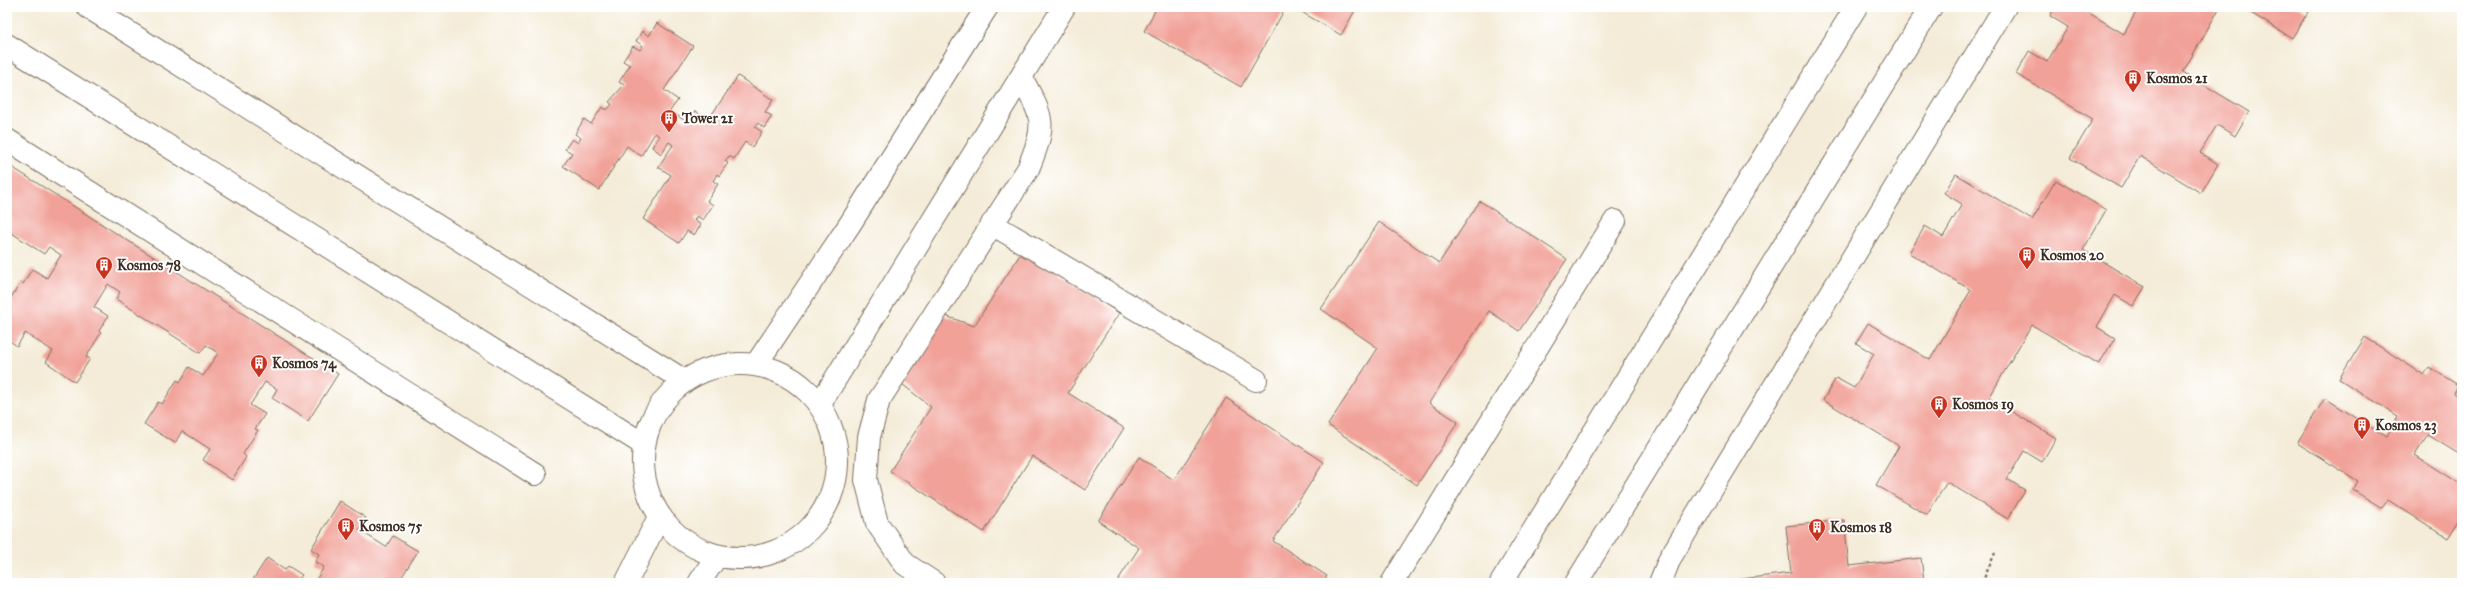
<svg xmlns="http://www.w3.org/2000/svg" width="2469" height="590" viewBox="0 0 2469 590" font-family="'IM FELL Great Primer',serif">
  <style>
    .building { fill: #f1a198 }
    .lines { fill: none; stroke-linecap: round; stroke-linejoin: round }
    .minor-casing { stroke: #7c6e5f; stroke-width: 24 }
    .path { stroke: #7c6e5f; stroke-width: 2.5; stroke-dasharray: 3 3; stroke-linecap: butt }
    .minor { stroke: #fff; stroke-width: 22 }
    .labels { text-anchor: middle; stroke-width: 4; stroke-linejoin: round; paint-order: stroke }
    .poi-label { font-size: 14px; font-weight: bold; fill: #3b2a1e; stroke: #fff; text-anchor: start }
  </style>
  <rect width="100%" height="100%" fill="#fff"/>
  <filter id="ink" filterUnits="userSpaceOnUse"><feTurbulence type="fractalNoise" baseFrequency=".025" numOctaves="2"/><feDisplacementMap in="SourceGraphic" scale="8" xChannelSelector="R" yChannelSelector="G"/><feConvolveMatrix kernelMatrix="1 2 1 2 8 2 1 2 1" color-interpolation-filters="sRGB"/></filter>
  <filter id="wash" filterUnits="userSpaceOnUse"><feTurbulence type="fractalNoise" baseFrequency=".012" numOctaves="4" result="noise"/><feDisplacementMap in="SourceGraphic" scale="16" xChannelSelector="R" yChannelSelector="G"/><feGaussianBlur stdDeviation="0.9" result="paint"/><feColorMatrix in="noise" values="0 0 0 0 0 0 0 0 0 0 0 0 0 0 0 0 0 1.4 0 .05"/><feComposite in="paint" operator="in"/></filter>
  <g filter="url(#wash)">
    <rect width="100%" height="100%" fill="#f4ecd8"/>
    <g id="blocks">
      <!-- building -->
      <path class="building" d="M1157,7H1286L1241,87L1144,31Z
        M1293,7H1357L1341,35Z
        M2055,7H2079L2124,34L2139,7H2220L2183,72L2249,112L2235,136L2217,125L2200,153L2218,164L2201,193L2140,156L2121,188L2070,158L2093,119L2016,74L2029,51L2047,62L2068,27L2050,16Z
        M2241,7H2300L2308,12L2292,38Z
        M657,23L693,46L664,90L678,100L670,111L687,122L695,111L708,120L738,76L773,100L765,112L772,116L764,128L758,123L755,127L762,132L752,147L745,142L734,159L729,156L725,161L728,163L719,176L717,174L713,181L718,184L707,201L713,205L703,220L697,216L694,220L701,225L694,235L687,231L679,243L643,219L671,175L658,167L673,145L669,142L661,154L652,147L659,136L655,133L641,156L627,146L599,190L563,166L572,153L565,149L572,139L578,143L581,138L575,134L584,119L591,124L602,107L607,110L612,104L609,102L624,85L619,82L630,65L623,61L633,46L640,50L643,46L636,41L642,31L649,36Z
        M7,164L338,374L308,421L272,398L277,389L265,382L250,405L265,414L255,429L258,430L243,454L246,457L232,480L203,460L210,449L182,431L175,443L144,424L158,402L162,404L177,380L180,382L189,367L203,376L218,353L206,345L200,353L116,299L120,292L108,284L94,307L108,316L99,331L101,333L86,357L90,359L75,382L46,362L53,351L25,333L17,346L7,339V304L21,282L23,284L32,269L47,278L61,255L49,247L44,254L7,230Z
        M1956,174L2032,220L2056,180L2106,210L2083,250L2145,287L2133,306L2115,295L2097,327L2115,338L2099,364L2032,325L2011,360L1989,398L2056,438L2042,462L2024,451L2007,479L2025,490L2008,519L1947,482L1927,515L1876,485L1899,446L1823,400L1836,378L1854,388L1874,354L1856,343L1868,323L1930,360L1971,290L1909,253L1925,226L1943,237L1962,204L1944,193Z
        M1480,201L1567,259L1519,331L1489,311L1429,403L1458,422L1417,485L1328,425L1378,348L1321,309L1379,222L1439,263Z
        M1023,250L1119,313L1068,393L1124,428L1085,490L1032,456L984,532L890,471L931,407L902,384L943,315L974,326Z
        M2365,337L2424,375L2429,367L2458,385L2454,393L2462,399V456L2428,435L2415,455L2462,485V516L2448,538L2388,500L2382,508L2353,490L2358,481L2297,443L2325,398L2386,437L2398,416L2339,379Z
        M1226,398L1324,462L1273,541L1327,576L1323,583H1116L1139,548L1098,521L1139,457L1174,480Z
        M340,501L366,518L359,530L386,547L393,536L418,551L398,583H314L324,567L315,562L319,554L311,549Z
        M1844,520L1849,566L1921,558L1924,581L1902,583H1708L1791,573L1786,526Z
        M267,558L285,570L288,566L302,575L296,583H251Z"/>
    </g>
  </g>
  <g filter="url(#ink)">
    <use href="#blocks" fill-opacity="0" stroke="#7c6e5f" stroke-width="1"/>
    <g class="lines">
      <!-- minor casing -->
      <g class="minor-casing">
        <path id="minor" d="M88,7L683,380
          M7,45L643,444
          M7,140L535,474
          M992,224L1256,380
          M757,363L850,224L987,7
          M643 461a97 97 0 1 1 194 0a97 97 0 1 1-194 0Z
          M820,404L1064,7
          M626,583L659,517
          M699,583L716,557
          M934,583L905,564L877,523L866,480L869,437L879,400L1028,169C1047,122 1044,120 1021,77
          M1392,583L1615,221
          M1501,583L1856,7
          M1576,583L1931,7
          M1660,583L1670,558L2005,7"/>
      </g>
      <!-- path -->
      <path class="path" d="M1982,583L1995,553"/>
      <!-- minor -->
      <use href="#minor" class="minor"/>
    </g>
  </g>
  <!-- icons -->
  <defs>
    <g id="building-pin" transform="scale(0.9)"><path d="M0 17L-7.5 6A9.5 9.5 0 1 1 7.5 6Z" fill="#c8321e" stroke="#fff"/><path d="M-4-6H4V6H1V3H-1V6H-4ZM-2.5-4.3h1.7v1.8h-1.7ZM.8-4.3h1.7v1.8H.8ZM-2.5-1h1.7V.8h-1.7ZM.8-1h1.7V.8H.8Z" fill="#fff"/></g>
  </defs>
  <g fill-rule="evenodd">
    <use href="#building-pin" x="2133" y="78"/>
    <use href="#building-pin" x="669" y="118"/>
    <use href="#building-pin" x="2027" y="255"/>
    <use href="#building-pin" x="104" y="265"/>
    <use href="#building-pin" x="259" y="363"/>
    <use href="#building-pin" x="1939" y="404"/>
    <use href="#building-pin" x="2362" y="425"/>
    <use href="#building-pin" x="346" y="526"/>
    <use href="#building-pin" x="1817" y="527"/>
  </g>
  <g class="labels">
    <!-- poi labels -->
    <g class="poi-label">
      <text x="2146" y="83">Kosmos 21</text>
      <text x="682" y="123">Tower 21</text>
      <text x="2040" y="260">Kosmos 20</text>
      <text x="117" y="270">Kosmos 78</text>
      <text x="272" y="368">Kosmos 74</text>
      <text x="1952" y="409">Kosmos 19</text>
      <text x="2375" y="430">Kosmos 23</text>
      <text x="359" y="531">Kosmos 75</text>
      <text x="1830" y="532">Kosmos 18</text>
    </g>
  </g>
  <!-- margin -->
  <rect width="2469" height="590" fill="none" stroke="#fff" stroke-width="24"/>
</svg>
